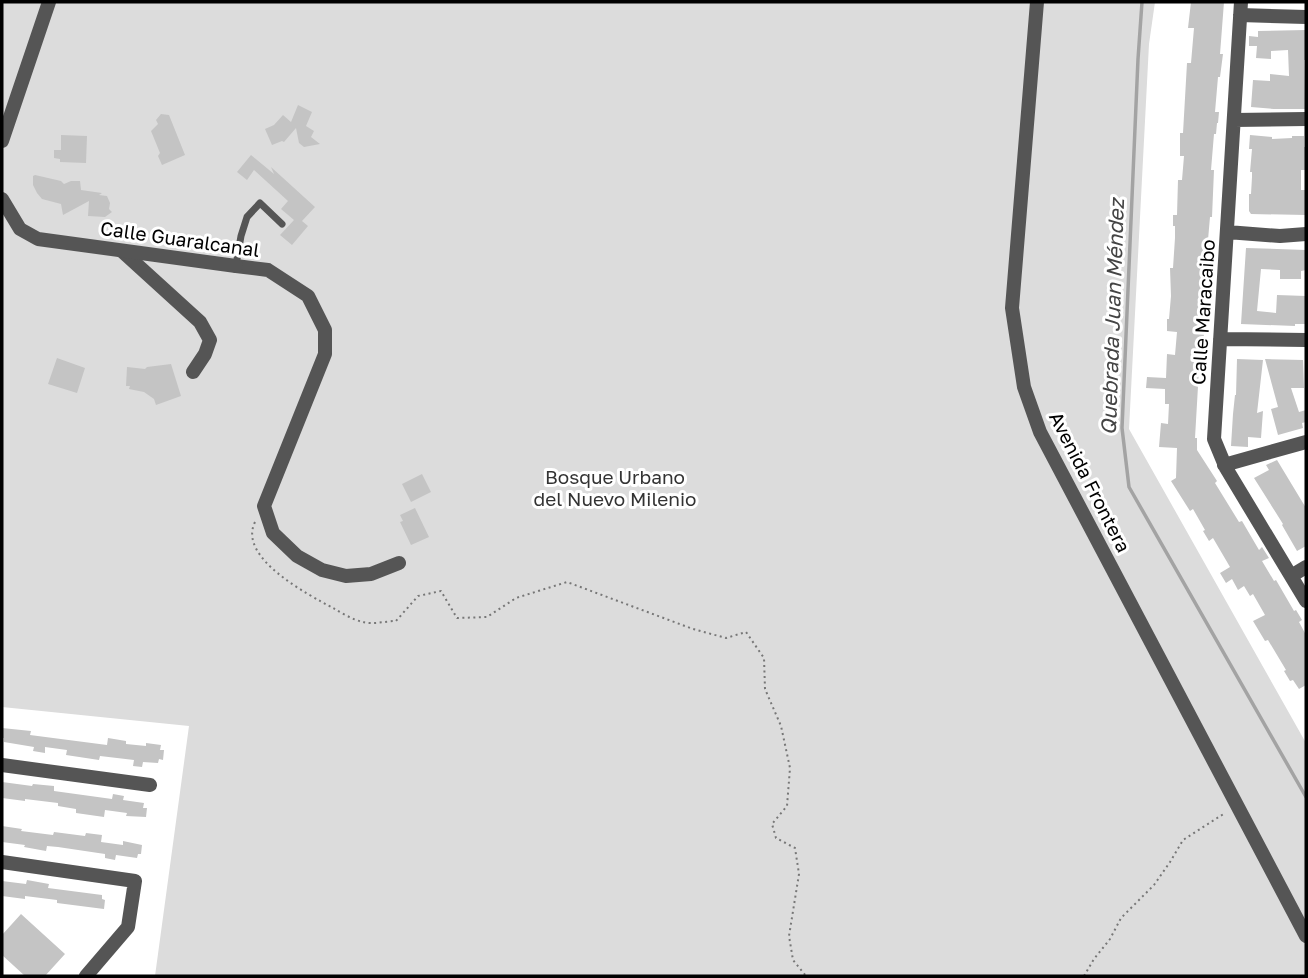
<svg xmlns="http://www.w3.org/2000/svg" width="1308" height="978" viewBox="0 0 1308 978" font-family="'Golos Text',sans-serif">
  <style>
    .green { fill: #dcdcdc }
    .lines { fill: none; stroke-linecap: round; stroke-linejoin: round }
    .stream { stroke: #a3a3a3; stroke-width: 3.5 }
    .building { fill: #c4c4c4 }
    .path { stroke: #777; stroke-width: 2; stroke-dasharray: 2 3.5; stroke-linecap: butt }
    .service { stroke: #555; stroke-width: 7 }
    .minor { stroke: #555; stroke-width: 14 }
    .tertiary { stroke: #555; stroke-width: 14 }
    .labels { text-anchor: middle; stroke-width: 6; stroke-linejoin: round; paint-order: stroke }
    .street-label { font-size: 19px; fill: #000; stroke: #fff }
    .park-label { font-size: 19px; fill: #333; stroke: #fff }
    .water-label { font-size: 21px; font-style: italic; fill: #444; stroke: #fff }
  </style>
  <rect width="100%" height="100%" fill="#fff"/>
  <!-- green -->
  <path class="green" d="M2,2H1155L1149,44L1129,429L1306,743V976H155L189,726L2,707Z"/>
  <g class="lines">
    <!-- stream -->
    <path class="stream" d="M1142,2L1138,59L1122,428L1129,487L1306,797"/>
  </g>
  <!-- building -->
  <path class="building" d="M1191,2H1224L1220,54H1223L1220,77H1218L1215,112H1219L1218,123H1217L1216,134H1214L1211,170H1214L1212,217H1210L1208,240H1212L1210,264H1208V269H1206L1204,298L1206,299L1204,333L1201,369H1199L1195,438H1197V450L1217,481L1215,483L1239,522L1242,521L1259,550L1262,547L1269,558L1262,561L1274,581L1276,580L1294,611L1296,610L1302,620L1299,622L1306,635V685L1299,689L1293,680L1290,681L1284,671L1286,670L1268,640L1265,641L1253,621L1265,615L1253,594L1250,596L1244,586L1238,590L1232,579L1226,583L1220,573L1230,567L1213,538L1209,541L1203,531L1205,530L1193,509L1190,511L1171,481L1176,478L1177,448L1159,447L1161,423L1168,424L1169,404H1165V389L1146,388L1147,377L1166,378L1167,354L1175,355L1177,332L1167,331V319H1169L1171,296L1170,268H1173L1175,238V226H1173V215H1177L1178,180H1182L1184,156H1180V133H1183L1187,63H1191L1194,28H1188Z
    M1306,30V60H1304L1305,109H1274L1251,107L1253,80L1270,81V74L1289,76L1288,50L1271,51V59L1256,58L1257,46H1249V36L1258,37V31Z
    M298,105L312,112L306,126L314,131L311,137L320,144L304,147L299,143L296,128L284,142L282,141L272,145L265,129L274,125L283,115L291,122Z
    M161,114L169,115L185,155L162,165L158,156L160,153L151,131L158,124L156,120Z
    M61,135L87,136L86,163L60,162V159L54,158V150H61Z
    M1250,135L1272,137V139L1292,138V136H1304V147H1306V170H1301V190H1306V215L1251,214L1249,211V194H1251L1252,177V172H1250L1252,149H1249Z
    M251,155L274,174L271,167L315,207L302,221L308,226L292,245L280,235L294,220L281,209L288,201L254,170L247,180L237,172Z
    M35,175L61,181L64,184L71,181H80L81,190L102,193L99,195L107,196L110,203L109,209L112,212L105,217L88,216L89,201L63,215L61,204L42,199L37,193L33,185V176Z
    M1246,248L1306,250V270L1301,271V279H1280V270L1261,269L1257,311L1276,313L1277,295L1306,296V324H1295V326L1241,324Z
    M57,358L85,368L77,393L48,384Z
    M1237,359L1263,360L1257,413L1263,411L1261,438L1248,437V447L1231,446L1233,414L1235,395H1236Z
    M1265,359L1303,360L1304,388H1291L1299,412L1306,410V422L1302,423L1303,428L1278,435L1271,409L1278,407Z
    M171,364L181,396L156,405L154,399L144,392L129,389L130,386H126L127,367L145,369L147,367Z
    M1277,460L1306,508V546L1297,551L1282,525L1283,524L1254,478L1269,470L1266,465Z
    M422,474L431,492L411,502L402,484Z
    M415,508L429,537L411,545L400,522L403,521L400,515Z
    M2,728L31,731L30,735L107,745L108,738L126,741V744L146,746V743L161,745L160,750H164L163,760L159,759L158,763L143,762L142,767L133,766L134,760L100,756L99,760L66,755L67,750L45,747V753L33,751L34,747L4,742V738H2Z
    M2,782L32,786L33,784L54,786V791L112,799L113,794L124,796L123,800L144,803L143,808H147L146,817L126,816L127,813L105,810L104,817L76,813V809L58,806V803L25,799V801L2,798Z
    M2,826L22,829L21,831L53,835L54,832L85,836L86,833L102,835L101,842L123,845V841L142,845L141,854H138L137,858L116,855L115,860L105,858V854L58,847L47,846L46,851L24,847L25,845L2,842Z
    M27,880L49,884L48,888L102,895V899L105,900L104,909L57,903V900L25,896V899L2,896V881L26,884Z
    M21,914L65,954L45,976H25L2,955V935Z"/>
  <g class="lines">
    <!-- path -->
    <path class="path" d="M255,522C237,558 309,595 333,608C342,613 353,620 363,622C372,625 386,621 396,621L418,596L441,591L457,618L487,617L516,598L567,582L693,629L726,638L746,632L764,658L765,689L781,726L790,768L787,806L772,824L776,838L795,848L799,874L789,936L793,960L806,976
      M1084,976L1094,959L1110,939L1121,918L1154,885L1170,862L1183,840L1225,813"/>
    <!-- service -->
    <path class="service" d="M236,265L241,236L247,217L260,203L282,224"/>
    <!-- minor -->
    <path class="minor" d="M1037,2L1012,308L1024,387L1040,432L1306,936
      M1241,2L1214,439L1226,468L1306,601
      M1240,15L1306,17
      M1234,120L1306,119
      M1227,232L1280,236L1306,234
      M122,251L200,322L210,340L205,354L193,372
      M236,266L268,270L308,296L325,330V354L264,506L273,533L297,556L322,570L346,576L371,574L399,563
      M1220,339L1306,340
      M1224,465L1306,442
      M1291,576L1306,567
      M2,765L150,785
      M2,862L135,881L128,927L86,976"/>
    <!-- tertiary -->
    <path class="tertiary" d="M2,141L49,2
      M2,199L20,229L38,239L236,266"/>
  </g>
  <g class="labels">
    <!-- street labels -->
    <g class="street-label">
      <text transform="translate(180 239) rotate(8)" y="7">Calle Guaralcanal</text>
      <text transform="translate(1203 312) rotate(-86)" y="7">Calle Maracaibo</text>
      <text transform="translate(1090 482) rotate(63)" y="7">Avenida Frontera</text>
    </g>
    <!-- park labels -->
    <g class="park-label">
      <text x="615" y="484">Bosque Urbano<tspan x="615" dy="22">del Nuevo Milenio</tspan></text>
    </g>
    <!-- water labels -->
    <g class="water-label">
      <text transform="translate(1113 317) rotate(-88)" y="7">Quebrada Juan Méndez</text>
    </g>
  </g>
  <!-- border -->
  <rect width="1308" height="978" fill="none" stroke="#000000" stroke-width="7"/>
</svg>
